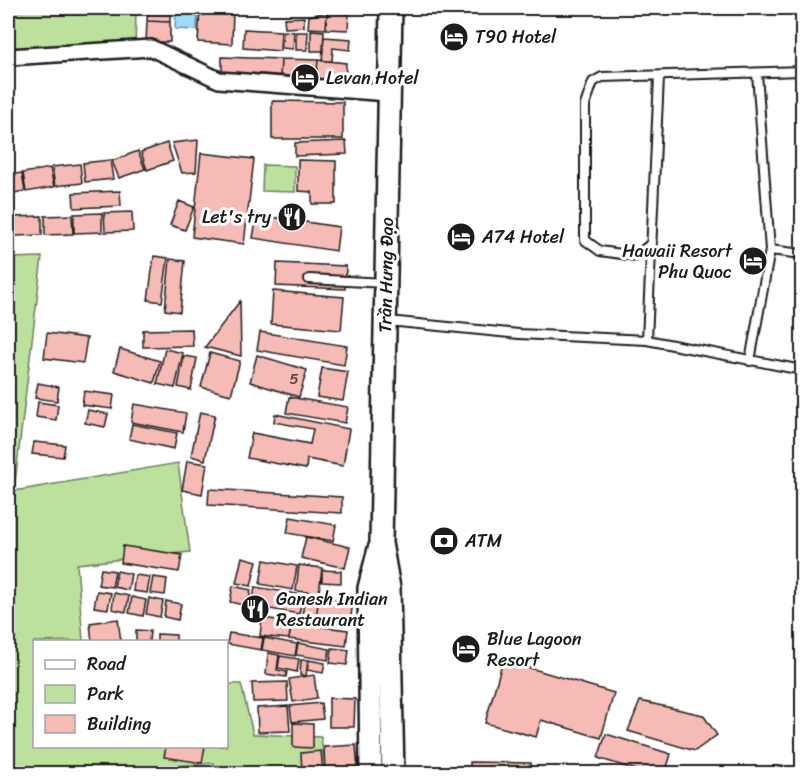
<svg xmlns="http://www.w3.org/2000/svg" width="810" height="781" viewBox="0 0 810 781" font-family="Sriracha,sans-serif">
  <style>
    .green { fill: #bbe19c; stroke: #6c7e5c; stroke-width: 1.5 }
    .water { fill: #9ddafe; stroke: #698ea4; stroke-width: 1.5 }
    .building { fill: #f7bbb6; stroke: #1c1c1c; stroke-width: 1.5 }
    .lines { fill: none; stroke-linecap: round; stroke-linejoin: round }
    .service-casing { stroke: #1c1c1c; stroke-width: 12 }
    .minor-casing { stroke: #1c1c1c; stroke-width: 20 }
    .secondary-casing { stroke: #1c1c1c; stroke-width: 26 }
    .service { stroke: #fff; stroke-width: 8 }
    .minor { stroke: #fff; stroke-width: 15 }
    .secondary { stroke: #fff; stroke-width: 21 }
    .labels { text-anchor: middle; stroke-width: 6; stroke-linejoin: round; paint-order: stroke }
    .number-label { font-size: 15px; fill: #534442 }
    .poi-label { font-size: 18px; fill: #1c1c1c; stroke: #fff; text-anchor: start }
    .street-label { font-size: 18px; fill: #1c1c1c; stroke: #fff }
  </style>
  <rect width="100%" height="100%" fill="#fff"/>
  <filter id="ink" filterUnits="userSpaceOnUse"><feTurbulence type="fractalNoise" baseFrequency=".0167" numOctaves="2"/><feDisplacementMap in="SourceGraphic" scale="12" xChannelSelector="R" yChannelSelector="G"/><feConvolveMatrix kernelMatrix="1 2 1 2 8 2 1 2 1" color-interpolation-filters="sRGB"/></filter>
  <g filter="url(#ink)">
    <!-- green -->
    <path class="green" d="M8,8H136L135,52L8,67Z
      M263,165L295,166V192L262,191Z
      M42,257L14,491L178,463L190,552L77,564L83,641L34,642V746H226L227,684H241L253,734L321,737L326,773H215L214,763L89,773H8V258Z"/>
    <!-- water -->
    <path class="water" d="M176,8H198L197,30L175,29Z"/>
    <!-- building -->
    <path class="building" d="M148,8H170V22L147,21Z
      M200,9L233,10L232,44L198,42Z
      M327,12L349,13L348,30L326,29Z
      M327,12L326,29L308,28L309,16Z
      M304,17V27L285,28L284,18Z
      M147,21L170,22V42H146Z
      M244,29L281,31L280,51L243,48Z
      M311,30L324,31L323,51H311Z
      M283,31L294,32L293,49L282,48Z
      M296,32H308L307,50H296Z
      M324,37L351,39L350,50L333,48L332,61H322Z
      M222,57L281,59L280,78L222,75Z
      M281,59L318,60L316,80L280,78Z
      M318,60L346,63L345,83L316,80Z
      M272,101L343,102V139H272Z
      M198,140L196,172L182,173L172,143Z
      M346,141L347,154L295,156V143Z
      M167,143L173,161L147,170L141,152Z
      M138,151L145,169L119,178L112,161Z
      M201,153L254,159L244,244L192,237Z
      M110,160L113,179L85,182L83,163Z
      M298,160L336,161V204H312V192L298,191Z
      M80,164L82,183L55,186L52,167Z
      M50,168L54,187L26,192L23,173Z
      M22,173L25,191L8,194V175Z
      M120,191L121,206L74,208L73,193Z
      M179,201L194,207L185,230L170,225Z
      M132,212L133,231L105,232L104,213Z
      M102,213V232L74,233V214Z
      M72,215L73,234L45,235V216Z
      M257,215L339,227L336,251L253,238Z
      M42,216V235L15,236L14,217Z
      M154,256L168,258L162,302L148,300Z
      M170,259L185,261L180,312L165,310Z
      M277,263L346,266L345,289L276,286Z
      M273,291L344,297L341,330L271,324Z
      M240,301L241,356L205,347Z
      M192,329L193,346L143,347V330Z
      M260,332L347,346L344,365L257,350Z
      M47,333L87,338L83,363L44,358Z
      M120,349L160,361L154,383L114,371Z
      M165,349L183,353L175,388L157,384Z
      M210,353L240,361L231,395L201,387Z
      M257,355L307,370L299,397L250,382Z
      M184,356L197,358L191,390L178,387Z
      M322,368L348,372L343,401L317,397Z
      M38,383L59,387L57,401L35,398Z
      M84,391L114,395L112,409L82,405Z
      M289,397L348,407L345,423L286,413Z
      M38,402L58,405L56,420L36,417Z
      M134,404L186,413L183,432L131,422Z
      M88,410L108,414L105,427L85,423Z
      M200,412L215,415L205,460L191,456Z
      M275,414L349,429L343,466L307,459L306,469L247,458L252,433L310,444L313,429L274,422Z
      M132,424L177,433L174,449L129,439Z
      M34,442L65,445L63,457L32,454Z
      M187,461L207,464L202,494L182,490Z
      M209,489L342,497V513L208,505Z
      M290,517L336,525L333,541L287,533Z
      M306,537L350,547L345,568L301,558Z
      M123,546L182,555L179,572L121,563Z
      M242,557L257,561L251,586L236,583Z
      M264,560L297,566L293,590L260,584Z
      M299,565L322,568L319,593L296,591Z
      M101,569L115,571L112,587L98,585Z
      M322,570L341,571V583L322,582Z
      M117,571L131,574L128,590L114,587Z
      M135,575L150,577L147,593L133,591Z
      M153,577L167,579L165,595L150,593Z
      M233,586L251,590L248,606L230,602Z
      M255,587L303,595L299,614L252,606Z
      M97,591L111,593L108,609L94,607Z
      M114,593L129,596L126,612L112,609Z
      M305,596L319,597L316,618L302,616Z
      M132,597L146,600L143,616L129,613Z
      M319,597L353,602L350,623L316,618Z
      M149,598L163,601L160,617L146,614Z
      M166,601L181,604L178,620L164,617Z
      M262,618L292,622L289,639L260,636Z
      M118,619L121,642H92L90,623Z
      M291,623L348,630L346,646L289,639Z
      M136,630L150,631L149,642H136Z
      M229,633L263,638L261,650L227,644Z
      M157,634L176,635V642H157Z
      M264,638L297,644L295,656L262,650Z
      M298,643L330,649L328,660L296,655Z
      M332,648L349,650L347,665L330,663Z
      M268,653L279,655L277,670L287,672L286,677L266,674Z
      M280,656L299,659L297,672L278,668Z
      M301,660H308L306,676L300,675Z
      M309,660L325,663L323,673L307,670Z
      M503,660L614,693L601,738L541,720L536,737L485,723Z
      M314,675L317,698L293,702L289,679Z
      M287,682L288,701L253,702L252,683Z
      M329,698L355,699L354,727H329Z
      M640,701L703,715L717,735L695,751L628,731Z
      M321,703L323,719L292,722L290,706Z
      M288,706L290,731L258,732L257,708Z
      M293,723L313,724V748L293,747Z
      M606,734L671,754L665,774H649L598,758Z
      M356,745L358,771L325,773L324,747Z
      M166,746H205L202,763L164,757Z
      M321,751L323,771L302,772L301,753Z
      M470,762L531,763L530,774H470Z
      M207,767L218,774H203Z"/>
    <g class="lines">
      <!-- service casing -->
      <g class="service-casing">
        <path id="service" d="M652,243L636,256L600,251L585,240V105L593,82L602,77L802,71
          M770,250L802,254
          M309,279L385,283
          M388,321L519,334L647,340L802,370
          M647,340L659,77
          M750,361L770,250L757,73"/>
      </g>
      <!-- minor casing -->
      <g class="minor-casing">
        <path id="minor" d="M8,57L151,48L219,80L388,93"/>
      </g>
      <!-- secondary casing -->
      <g class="secondary-casing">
        <path id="secondary" d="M391,8L381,543L389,588L393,774
          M371,774L369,588L379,549"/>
      </g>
      <!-- service -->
      <use href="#service" class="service"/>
      <!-- minor -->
      <use href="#minor" class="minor"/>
      <!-- secondary -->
      <use href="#secondary" class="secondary"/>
    </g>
  </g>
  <!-- icons -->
  <defs>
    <g id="hotel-disc" transform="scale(1.5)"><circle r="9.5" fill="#1c1c1c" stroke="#fff"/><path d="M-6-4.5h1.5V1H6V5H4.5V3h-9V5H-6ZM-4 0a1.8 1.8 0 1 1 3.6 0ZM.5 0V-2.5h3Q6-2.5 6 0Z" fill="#fff"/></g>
    <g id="restaurant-disc" transform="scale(1.5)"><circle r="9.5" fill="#1c1c1c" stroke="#fff"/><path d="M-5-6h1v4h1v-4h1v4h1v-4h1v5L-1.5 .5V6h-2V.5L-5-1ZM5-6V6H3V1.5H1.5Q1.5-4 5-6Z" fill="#fff"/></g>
    <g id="bank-disc" transform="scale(1.5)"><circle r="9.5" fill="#1c1c1c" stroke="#fff"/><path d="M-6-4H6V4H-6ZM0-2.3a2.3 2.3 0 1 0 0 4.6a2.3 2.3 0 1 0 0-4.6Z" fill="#fff"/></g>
  </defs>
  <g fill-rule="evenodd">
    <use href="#hotel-disc" x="454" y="37"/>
    <use href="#hotel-disc" x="305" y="78"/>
    <use href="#restaurant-disc" x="292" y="217"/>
    <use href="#hotel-disc" x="461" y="237"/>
    <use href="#hotel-disc" x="753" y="261"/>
    <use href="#bank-disc" x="444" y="541"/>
    <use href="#restaurant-disc" x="255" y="609"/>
    <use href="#hotel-disc" x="466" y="649"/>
  </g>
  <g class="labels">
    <!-- number labels -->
    <g class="number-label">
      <text x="294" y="384">5</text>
    </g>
    <!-- poi labels -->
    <g class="poi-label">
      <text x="475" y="43">T90 Hotel</text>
      <text x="326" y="84">Levan Hotel</text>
      <text x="271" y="223" text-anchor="end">Let's try</text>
      <text x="482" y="243">A74 Hotel</text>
      <text x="732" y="257" text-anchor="end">Hawaii Resort<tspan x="732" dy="21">Phu Quoc</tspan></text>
      <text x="465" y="547">ATM</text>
      <text x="276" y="605">Ganesh Indian<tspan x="276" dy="21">Restaurant</tspan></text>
      <text x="487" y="645">Blue Lagoon<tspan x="487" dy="21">Resort</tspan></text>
    </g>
    <!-- street labels -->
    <g class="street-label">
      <text transform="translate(386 275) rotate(-89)" y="6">Trần Hưng Đạo</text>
    </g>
  </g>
  <!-- margin -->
  <rect width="810" height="781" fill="none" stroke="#fff" stroke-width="30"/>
  <rect x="15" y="15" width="780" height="751" fill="none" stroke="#1c1c1c" stroke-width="2" filter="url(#ink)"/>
  <!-- legend -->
  <rect x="33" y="640" width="195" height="108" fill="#ffffff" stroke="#a4a4a4" stroke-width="1.5"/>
  <rect x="45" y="660" width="30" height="9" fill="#ffffff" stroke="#a4a4a4" stroke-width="1.5"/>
  <text x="87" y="670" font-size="18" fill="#1c1c1c">Road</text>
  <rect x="45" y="685" width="30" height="18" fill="#bbe19c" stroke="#a4a4a4" stroke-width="1.5"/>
  <text x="87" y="700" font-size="18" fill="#1c1c1c">Park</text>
  <rect x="45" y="715" width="30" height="18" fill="#f7bbb6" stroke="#a4a4a4" stroke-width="1.5"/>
  <text x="87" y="730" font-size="18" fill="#1c1c1c">Building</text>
</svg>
